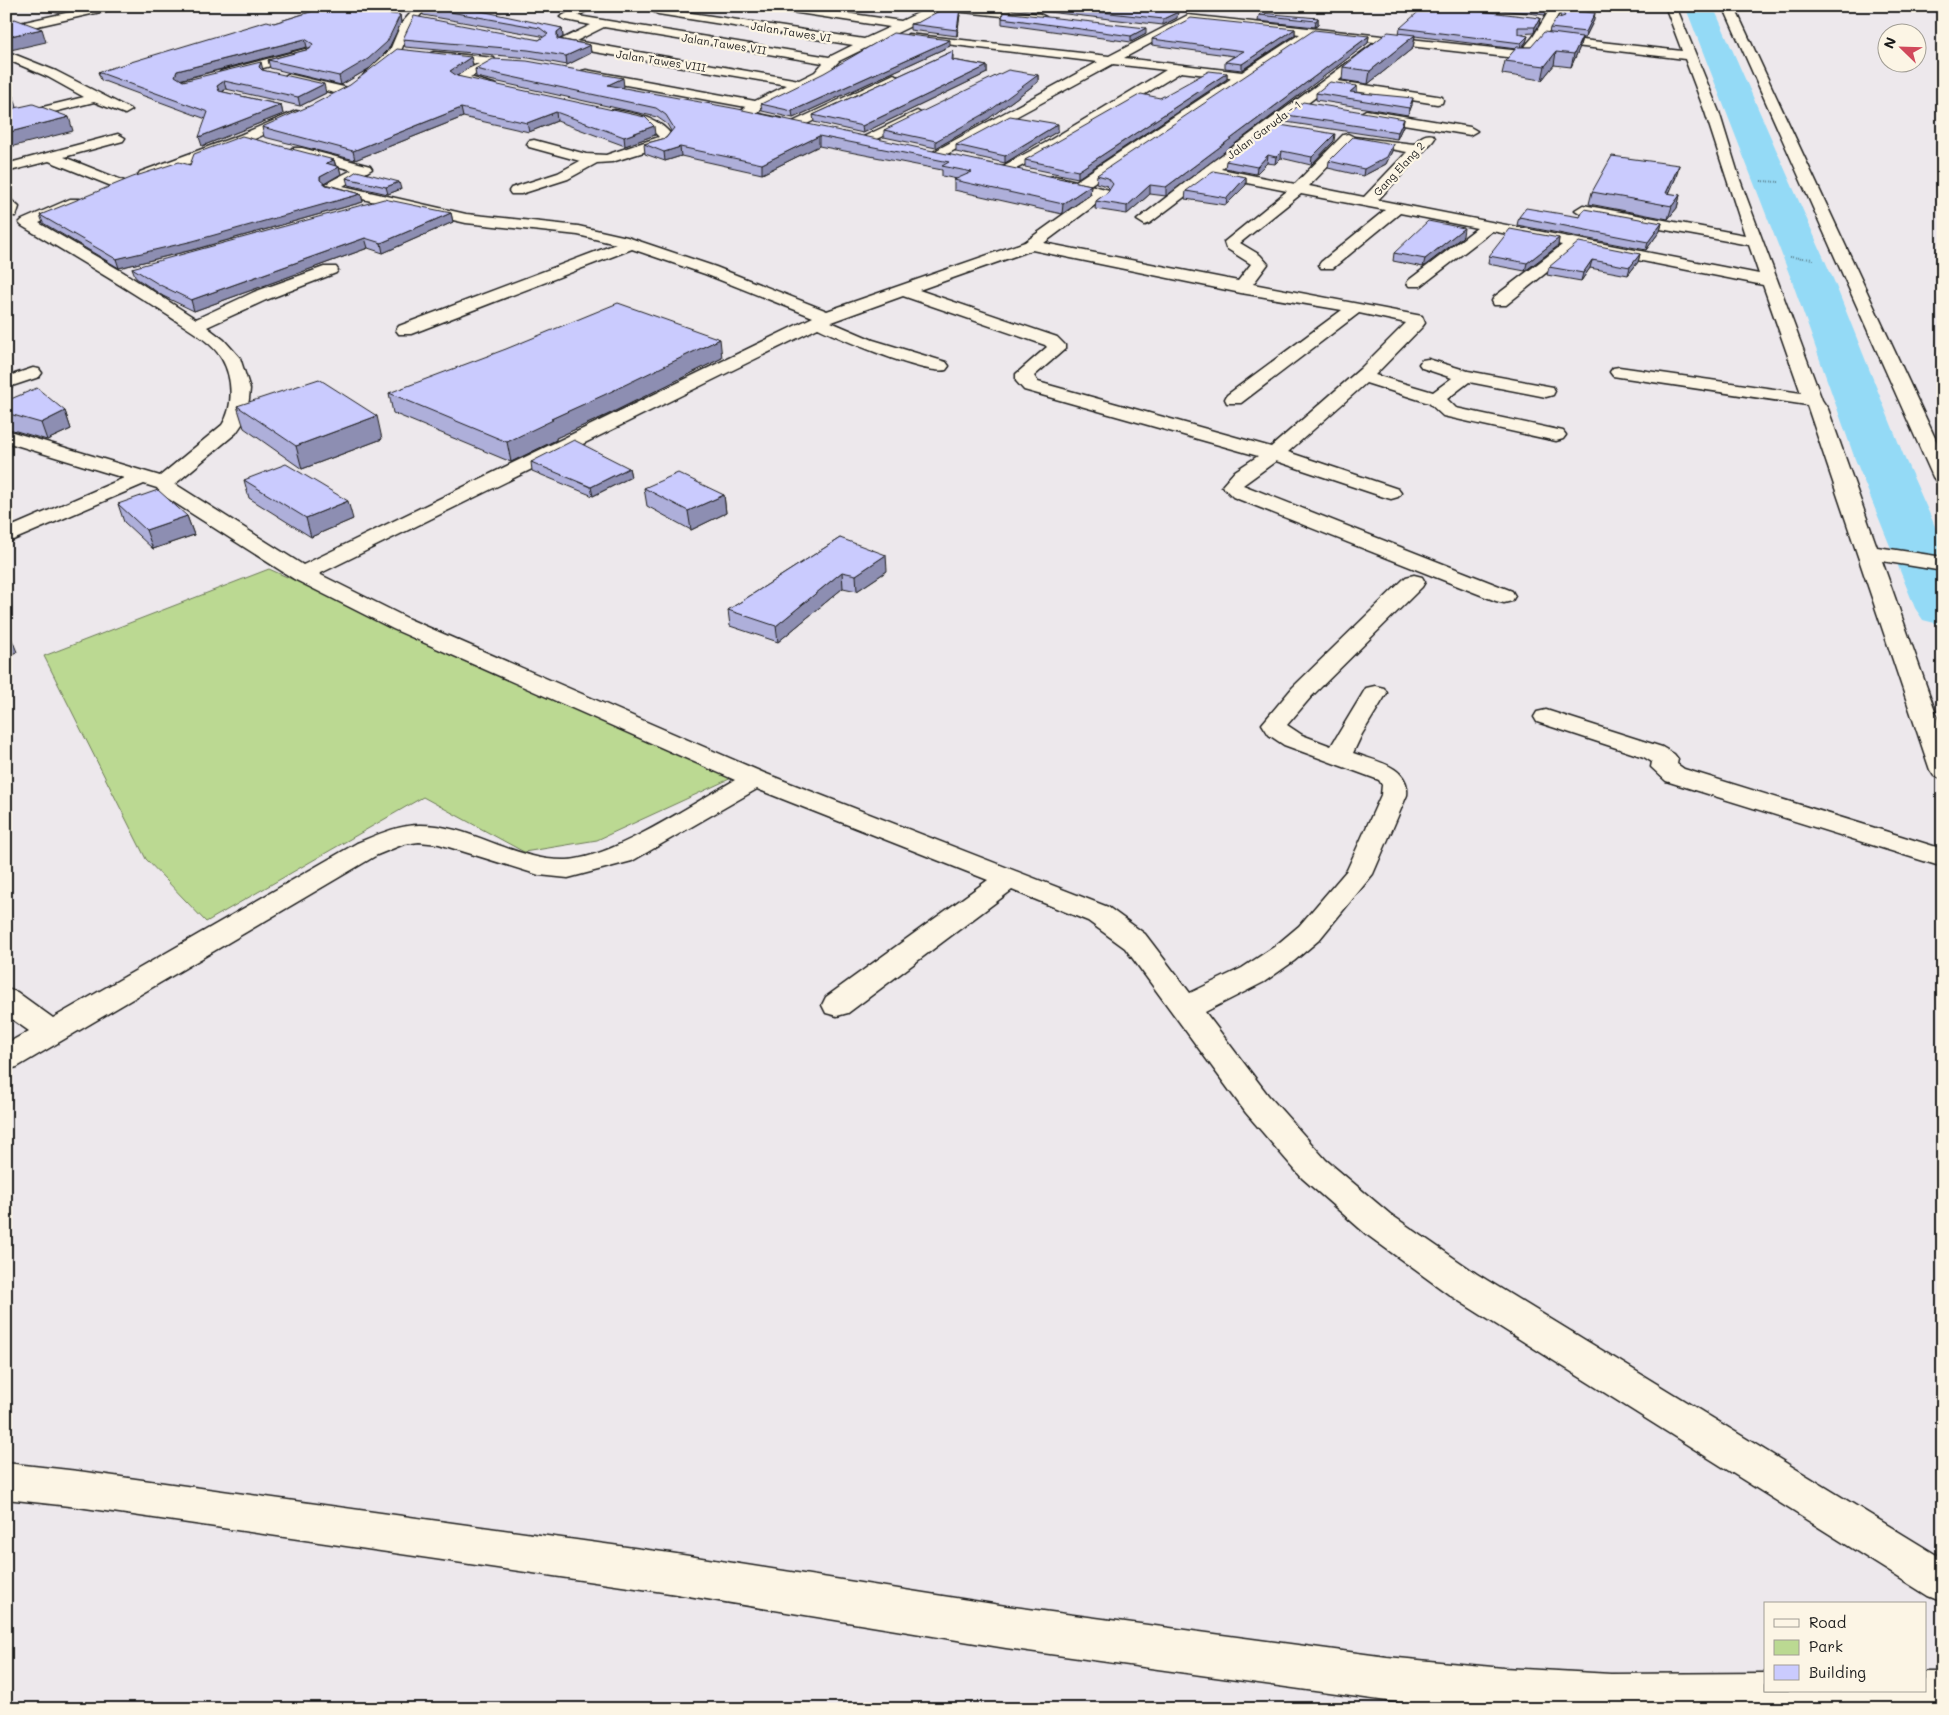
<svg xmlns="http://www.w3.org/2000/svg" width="1949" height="1715" viewBox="0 0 1949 1715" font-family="Mali,sans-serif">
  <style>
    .built { fill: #e2dff1 }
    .green { fill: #bbd992; stroke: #6c7a57 }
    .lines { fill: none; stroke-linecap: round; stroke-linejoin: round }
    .river { fill: #94daf6; fill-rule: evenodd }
    .minor-casing { stroke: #1c1c1c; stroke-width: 3 }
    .path { stroke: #1c1c1c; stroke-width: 2; stroke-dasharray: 0.5 2; stroke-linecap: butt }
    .minor { fill: #fcf5e5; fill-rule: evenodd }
    .wall { fill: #aeafda; stroke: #1c1c1c }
    .shaded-wall { fill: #8d8eb2; stroke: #1c1c1c }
    .building { fill: #cacbfe; stroke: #1c1c1c }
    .labels { text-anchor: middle; stroke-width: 4.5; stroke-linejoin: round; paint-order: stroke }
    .far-street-label { font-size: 11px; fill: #1c1c1c; stroke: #fcf5e5 }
  </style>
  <rect width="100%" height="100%" fill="#ede8ec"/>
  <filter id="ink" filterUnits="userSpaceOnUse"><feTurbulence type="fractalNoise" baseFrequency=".02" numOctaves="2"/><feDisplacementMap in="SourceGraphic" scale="10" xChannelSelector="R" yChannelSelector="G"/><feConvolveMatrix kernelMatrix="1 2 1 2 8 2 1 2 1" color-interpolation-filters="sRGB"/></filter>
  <g filter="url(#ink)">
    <!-- built -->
    <path class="built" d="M1878,6H1943V15Z"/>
    <!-- green -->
    <path class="green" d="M269,569L736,776L597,840L524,852L423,797L206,922L146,859L44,656Z"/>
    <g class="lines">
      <!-- river -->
      <path class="river" d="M1685,6H1713L1834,281L1905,459L1943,544V625L1923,620L1915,608L1855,459L1792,281Z"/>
      <!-- minor casing -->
      <g class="minor-casing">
        <path id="minor" d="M98,6H119L114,9L6,33V26Z
          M417,6H428L412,25L399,55L373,79H365L363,76L365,73L390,50L401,24Z
          M580,6H595L578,16L829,57L853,45L658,14L652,11L658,8L864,39L890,27L772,9L767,6H797L901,21L933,6H974L1040,14L1046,17L1040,20L944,10L839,61L823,78L755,113L783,119L785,122L783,125L778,126L740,117L738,114L746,107L582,77L580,74L582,71L586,70L755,101L787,85L560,46V40L591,25L566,20L560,17ZM604,27L823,63L815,72L799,80L576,41Z
          M1552,6H1563L1546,36L1682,51L1665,6H1676L1719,112L1740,180L1822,400L1828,409L1877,547L1943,557V571L1882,561L1943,733V778L1934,776L1930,770L1807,405L1619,377L1613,376L1610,372L1613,368L1619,367L1801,393L1763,285L1577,248L1506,305H1494L1492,301L1494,297L1562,245L1492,231L1421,286H1409L1407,283L1409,280L1477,228L1400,213L1333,268H1321L1319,265L1321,262L1385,210L1301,194L1240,243L1260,255L1268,264L1253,284L1422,316L1425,323L1422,327L1375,375L1433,392L1452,378L1422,368L1419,364L1422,360L1428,359L1468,371L1553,387L1555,391L1553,395L1546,397L1469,382L1447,399L1456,408L1563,431L1566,435L1563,439L1556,441L1443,416L1429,403L1366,383L1288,452L1398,489L1401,493L1398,497L1391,499L1384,497L1276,461L1243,485L1512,591L1515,596L1512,601L1504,603L1496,601L1233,497L1222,486L1235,471L1258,456L1024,390L1016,381V374L1047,347L1045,345L903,296L831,322L873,340L946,362L949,366L946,370C925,375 841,339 818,328L319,574L409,619L764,773L1108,907L1145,934L1190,993L1242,968L1274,947L1299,926L1347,870L1381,795L1382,785L1379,780L1284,745L1269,735L1262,724L1293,687L1406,577L1414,575L1422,577L1425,582L1422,587L1311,697L1287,725L1302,735L1331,746L1366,688L1375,686L1384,688L1387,693L1362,734L1353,753C1375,761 1410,766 1407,795L1373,874L1319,940L1294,961L1264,982L1205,1012L1268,1095L1326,1160L1390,1214L1477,1274L1943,1559V1602L1928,1596L1451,1296L1366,1234L1302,1178L1246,1113L1125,948L1088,921L1012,890L848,1013L837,1016L826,1013L822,1005L826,997L988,880L757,789L632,861L568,878L539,875L439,844L419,842L404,844L377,855L17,1067L6,1070V1044L29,1031L6,1015V989L17,992L53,1018L357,843C377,835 398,825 419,825C470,824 516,862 567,860C613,858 693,803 735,780L393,629L294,579L161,494L157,488L144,484L6,543V529L124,478L6,442V430L160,476L222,425C234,407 233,378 222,359C212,341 186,328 169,316C121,285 71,255 22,226L19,223L22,220L70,199H80L82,202L80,205L39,223L123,272L196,319L254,292L324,267H336L338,270L336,273L266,300L207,327L224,340L240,358L250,389L247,417L236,433L175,484L303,565L813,317L705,274L632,249L411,334H399L396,330L399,326L616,244L578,235L466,223L328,191L323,187L325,184L352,170L292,154L290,151L292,148H302L370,166L372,169L343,186L466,214L578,226L627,237L716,267L827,311L1025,242L1092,194L1050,183L1048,180L1050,177L1055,176L1076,181L1232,78L1181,72L1057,148L1006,174L999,170L1001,167L1047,142L1166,70L1113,64L938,159L931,155L933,152L1098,62L912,40L906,36L908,34L1109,56L1188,15L1521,51L1533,37ZM1190,22L1300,34L1242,72L1124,58ZM1313,35L1524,59L1528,58L1542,42L1685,59L1705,112L1745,235L1583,205L1575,210L1583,215L1749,245L1759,274L1378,200L1433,141L1435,138L1433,135C1424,133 1420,138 1414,144L1354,137L1348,134L1343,135L1295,184L1221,169L1329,87L1437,104L1442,103L1443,100L1442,97L1437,96L1338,81L1377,51L1379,48L1377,45L1373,44L1204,168L1137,220L1145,225L1150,223L1212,176L1287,191L1224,242L1226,248L1251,264L1238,281L1044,243L1111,193L1109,190L1090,185ZM1352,142L1407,152L1364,197L1309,186ZM1032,250L1241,293L1342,310L1227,395L1225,399L1227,403H1241L1359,313L1406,323L1360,369L1271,447L1038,382L1034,376L1065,349V345L1057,337L919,290Z
          M1723,6H1734L1943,455V483L1936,481L1933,477Z
          M305,49L311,53L309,56L225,78L219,74L221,71Z
          M6,51L56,71L132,110L125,114L94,102L6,124V116L84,97L48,77L6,59Z
          M435,52L494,58L496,63L494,66L470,77L497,85L498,88L492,92L455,81L453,78L455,75L479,64L431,59L429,56L431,53Z
          M288,74L348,88L349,91L343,95L284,81L282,78Z
          M894,74L900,78L898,81L798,128L793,129L786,125Z
          M615,110C638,114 659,117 673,137L666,145L612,162L597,163L568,179L521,194H511L509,191L511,188L558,173L580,161L529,147L527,144L529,141L534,140L586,154L606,155L659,137C646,122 628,121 610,117L608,114L610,111Z
          M1366,110L1470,127L1477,131L1470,135L1361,117L1359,114Z
          M296,111L301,112L303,115L301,118L250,141L150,178L145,179L138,175L140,172L240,135Z
          M917,111L924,115L922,118L871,142H861L859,139Z
          M118,134L125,138L123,141L64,157L124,181L126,184L124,187H114L49,161L6,172V164Z
          M6,199L11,200L19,207L16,216H6Z
          M33,368L39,369L42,373L39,377L6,388V377Z
          M1546,710L1662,747L1674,754L1678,759L1677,764L1684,769L1943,849V867L1666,781L1651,767L1652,762L1644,757L1537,722L1534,717L1537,712Z
          M6,1463L78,1471L670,1553L1006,1606L1387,1657L1503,1668L1611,1674L1765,1673V1691H1925V1672H1943V1709H1472L1387,1701L1006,1648L670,1593L78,1507L6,1499Z"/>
      </g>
      <!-- path -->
      <path class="path" d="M1761,181L1780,182
        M1790,257L1814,259"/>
      <!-- minor -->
      <use href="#minor" class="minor"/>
    </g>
    <!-- wall -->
    <path class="wall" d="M330,6H414L408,12L365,11L400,15L401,23L388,50L370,68L341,85L270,68L268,60L310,49L307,47L181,80L183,81L263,70L326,93L300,106L226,89L223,92L281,105L283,114L202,146L206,119L101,80L98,72L274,23Z
      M1004,6H1142L1158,8V10L1177,18L1163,25L1004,7Z
      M1465,6H1548L1547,12L1545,15Z
      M422,7L562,28L563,37L559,39L590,45L591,53L567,65L529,58L405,47L403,39L539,40L543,37L541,36L423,15Z
      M1561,10L1594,20L1585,38H1582L1579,49L1571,67L1554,65L1542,80L1502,74L1505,61L1516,49L1415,36L1413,48L1368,84L1342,80L1343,67L1399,34L1400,28L1540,18L1539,25L1534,33L1518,34L1528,36L1526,42L1522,47H1531L1549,33L1550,28L1561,17L1560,16Z
      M960,14L957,36L910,30V24Z
      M1259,15L1318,18V25L1315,27L1258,21Z
      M1002,18L1146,34L1131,42L1002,24Z
      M1295,29V35L1242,70L1225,68V62L1234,56L1152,45V39Z
      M1369,36L1368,43L1166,196L1150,194L1127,214L1095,209L1096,201L1108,192L1110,189L1107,186L1096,183L1097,175Z
      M950,46L793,118L762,111L761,104Z
      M953,51V60L987,66V73L863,133L814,122L813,115Z
      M471,57L473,65L457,76L655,135L625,146L557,121L529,132L463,117L355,160L264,137L262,127Z
      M475,69L624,87L623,88L1091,185L1090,195L1062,214L954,190V180L957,179L942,176V170L819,146L762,174L681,156L665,161L645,154L644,144L666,138L671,131L667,124L657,117L476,77Z
      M1227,73V79L1078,178L1025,167V160L1160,98Z
      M1038,75V82L988,119L936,148L884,137V130Z
      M1357,86V93L1412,105L1408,115L1316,100V93Z
      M1287,115L1404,119L1403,126L1397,139L1286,122Z
      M1058,131L1005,163L956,152V145Z
      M1334,141L1311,165L1281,158L1275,164L1267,163L1256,174L1225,168L1226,161Z
      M1392,151L1386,164L1363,176L1328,168L1329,161Z
      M334,160L336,166L339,167L341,174L325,184L361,194L363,202L196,249L119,268L43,223L40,215L190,165Z
      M1679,165L1676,177L1669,194L1680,195L1677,208L1668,219L1589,204L1592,192Z
      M1246,177V185L1226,205L1185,199L1186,191Z
      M346,178L401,189L388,194L348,185Z
      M451,213L453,222L383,253L368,248L194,311L163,296L136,278L132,268Z
      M1519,217H1580L1662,223L1660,231L1646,250L1517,225Z
      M1463,236L1423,267L1393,261L1394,253Z
      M1559,238L1558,246L1525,271L1488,264L1489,256Z
      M1640,254L1638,262L1628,275L1590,268L1581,281L1547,275L1549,267Z
      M722,358L607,415L556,438V440L511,462L393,413L389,393Z
      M6,401L65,411L71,429L47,440L6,428Z
      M237,406L382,439L302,469L244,428Z
      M531,462L629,468L631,477L593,496L532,471Z
      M244,480L353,519L311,537L249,498Z
      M644,488L724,495L726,513L691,530L647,506Z
      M118,504L187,516L194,535L153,549L124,522Z
      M840,538L887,571L857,591L843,588L778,642L730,626L728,610Z"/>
    <!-- shaded-wall -->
    <path class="shaded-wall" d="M407,6H414L408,12Z
      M960,8V14L957,36V30Z
      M1178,12L1177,18L1163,25V19Z
      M1595,13L1594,20L1585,38L1586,32Z
      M400,15L401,23L388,50L370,68L341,85L339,76Z
      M1318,18V25L1315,27L1316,21Z
      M1540,18L1539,25L1534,33L1535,27Z
      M562,28L563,37L558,40L559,47L557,32Z
      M1146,28V34L1131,42V36Z
      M42,29L46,42L6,51V37Z
      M1295,29V35L1242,70V64Z
      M1415,35L1413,48L1368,84L1370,71Z
      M1369,36L1368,43L1166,196V187Z
      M1528,36L1526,42L1520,49L1521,43Z
      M1582,37L1579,49L1571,67L1574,54Z
      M305,39L307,47L179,80L175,76L177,71Z
      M950,40V46L793,118L792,111Z
      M590,45L591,53L567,65L566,56Z
      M1556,52L1554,65L1542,80L1545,66Z
      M471,57L473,65L451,80L450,71Z
      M261,62L263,70L261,75L259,67Z
      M987,66V73L863,133L862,126Z
      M1227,73V79L1078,178V171Z
      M1038,75V82L988,119L936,148V141Z
      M623,78L624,87L609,94L608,85Z
      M224,81L226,89L219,94L217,86Z
      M324,84L326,93L300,106L298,97Z
      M1357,86V93L1349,99L1350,92Z
      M14,97L18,111L6,114V99Z
      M1413,98L1412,105L1408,115L1409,108Z
      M281,105L283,114L202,146L199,137Z
      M461,108L463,117L355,160L353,151Z
      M556,112L557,121L529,132L527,123Z
      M69,117L73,131L6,148V133Z
      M1404,119L1403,126L1397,139L1398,132Z
      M1058,124V131L1005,163V156Z
      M654,126L655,135L625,146L624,137Z
      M1335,134L1334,141L1311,165L1312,157Z
      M819,136V146L762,174V164Z
      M1393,144L1392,151L1386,164L1363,176L1364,169Z
      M680,147L681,156L665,161L664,152Z
      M1282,151L1281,158L1275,164L1276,157Z
      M1268,155L1267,163L1256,174L1257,167Z
      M334,160L336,168L326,163Z
      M1679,165L1676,177L1663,206L1666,193Z
      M339,167L341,174L322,185L320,180V177Z
      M1246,177V185L1226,205L1227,198Z
      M399,182L401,189L388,194L386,187Z
      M1091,185L1090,195L1062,214L1063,204Z
      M1150,185V194L1127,214V206Z
      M361,194L363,202L196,249L119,268L116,259Z
      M1680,195L1677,208L1668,219L1672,206Z
      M451,213L453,222L383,253L381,243Z
      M1662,223L1660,231L1646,250L1648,242Z
      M1464,228L1463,236L1461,238L1423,267L1425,259Z
      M365,238L368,248L194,311L191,300Z
      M1559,238L1558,246L1525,271L1527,263Z
      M1640,254L1638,262L1628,275L1630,267Z
      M1592,260L1590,268L1581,281L1583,273Z
      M720,339L722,358L607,415L556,438V440L511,462L507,442L551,419Z
      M65,411L71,429L47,440L41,423Z
      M377,416L382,439L302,469L296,446Z
      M629,468L631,477L593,496L591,487Z
      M724,495L726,513L691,530L688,511Z
      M348,501L353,519L311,537L306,518Z
      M187,516L194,535L153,549L146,530Z
      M886,555L887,571L857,591L856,575Z
      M842,572L843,588L778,642L776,626Z
      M9,632L17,652L6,656V633Z"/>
    <!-- building -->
    <path class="building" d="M330,6H355L356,10L400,15L387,42L368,59L339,76L268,60L310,49L313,44L305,39L177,71L175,76L183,81L261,62L259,67L262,70L324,84L298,97L224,81L217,86L219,91L281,105L199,137L208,112L98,72L267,21L274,23Z
      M422,6H457L562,28L557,32V39L590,45L566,56L528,50L403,39L414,16L539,40L548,34L540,28L422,7Z
      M948,6L960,8L957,30L910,24L919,22Z
      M1049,6H1142L1158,8L1156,9L1178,12L1163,19Z
      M1425,6H1439L1540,18L1535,27H1518V34L1528,36L1521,43L1400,28Z
      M1522,6H1548L1546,9Z
      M1561,10L1595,13L1586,32L1550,28L1556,19L1565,16Z
      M1003,12L1146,28L1131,36L1002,18Z
      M1261,13L1318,18L1316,21L1259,15Z
      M1191,18L1295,29L1242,64L1225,62L1244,51L1152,39Z
      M15,19L42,29L6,37V21Z
      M1314,30L1369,36L1166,187L1150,185L1127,206L1096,201L1108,192L1113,184L1108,178L1097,175Z
      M1388,32L1415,35L1370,71L1343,67Z
      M1544,32L1582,37L1574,54L1556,52L1545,66L1505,61L1517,47H1531Z
      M893,33L950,40L792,111L761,104L824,73Z
      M397,49L471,57L450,71L457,76L645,117L654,126L624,137L556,112L527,123L461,108L353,151L262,127L312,105L350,85Z
      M953,51L952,60L987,66L862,126L813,115Z
      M493,59L527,61L623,78L608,85L738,109L1091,185L1063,204L954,180L972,172L942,166L949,162L819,136L762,164L680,147L664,152L644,144L666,138L674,128L666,115L656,108L475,69Z
      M1008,70L1038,75L988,112L936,141L884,130Z
      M1209,71L1227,73L1078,171L1025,160L1141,94L1160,98Z
      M1330,82L1357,86L1350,92L1413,98L1409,108L1316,93Z
      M6,95L14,97L6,99Z
      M1303,102L1404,119L1398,132L1287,115Z
      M33,104L69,117L6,133V110Z
      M1010,116L1058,124L1005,156L956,145Z
      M1274,124L1335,134L1312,157L1282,151L1276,157L1268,155L1257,167L1226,161Z
      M242,136L334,160L326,163L339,167L320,177V180L326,185L361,194L193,241L116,259L40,215L133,177L179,162L190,165L194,154Z
      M1353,137L1393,144L1387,157L1364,169L1329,161Z
      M1612,156L1679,165L1666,193L1680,195L1672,206L1592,192Z
      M357,171L399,182L386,187L346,178Z
      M1213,171L1246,177L1227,198L1186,191Z
      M384,199L451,213L381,243L365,238L191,300L160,285L132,268Z
      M1526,208L1580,217L1584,209L1662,223L1648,242L1519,217Z
      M1428,221L1464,228L1425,259L1394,253Z
      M1510,229L1559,238L1527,263L1489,256Z
      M1579,242L1640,254L1630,267L1592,260L1583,273L1549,267Z
      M618,303L720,339L604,395L551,419L553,420L507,442L389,393L506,349Z
      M319,379L377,416L296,446L237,406Z
      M37,388L65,411L41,423L6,413V401Z
      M574,440L629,468L591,487L531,462Z
      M286,464L348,501L306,518L244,480Z
      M678,473L724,495L688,511L644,488Z
      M158,490L187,516L146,530L118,504Z
      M840,538L886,555L856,575L842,572L776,626L728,610Z"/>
  </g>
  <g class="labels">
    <!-- far-street labels -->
    <g class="far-street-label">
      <text transform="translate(791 32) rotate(9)" y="4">Jalan Tawes VI</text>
      <text transform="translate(724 44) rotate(9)" y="4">Jalan Tawes VII</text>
      <text transform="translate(661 61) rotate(9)" y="4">Jalan Tawes VIII</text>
      <text transform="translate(1264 130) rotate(-37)" y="4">Jalan Garuda - 1</text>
      <text transform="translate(1399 169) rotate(-47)" y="4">Gang Elang 2</text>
    </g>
  </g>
  <!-- margin -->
  <rect width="1949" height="1715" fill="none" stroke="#fcf5e5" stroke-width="25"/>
  <rect x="12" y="12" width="1924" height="1690" fill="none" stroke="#1c1c1c" stroke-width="2" filter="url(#ink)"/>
  <!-- legend -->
  <rect x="1764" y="1602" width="162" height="90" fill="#fcf5e5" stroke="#a29e95"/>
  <rect x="1774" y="1619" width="25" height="8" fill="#fcf5e5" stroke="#a29e95"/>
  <text x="1809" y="1628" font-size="15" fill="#1c1c1c">Road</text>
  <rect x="1774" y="1640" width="25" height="15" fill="#bbd992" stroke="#a29e95"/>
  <text x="1809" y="1652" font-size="15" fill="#1c1c1c">Park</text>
  <rect x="1774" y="1665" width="25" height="15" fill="#cacbfe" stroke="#a29e95"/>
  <text x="1809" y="1678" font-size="15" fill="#1c1c1c">Building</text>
  <!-- north arrow -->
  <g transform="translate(1902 48) rotate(293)"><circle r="24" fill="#fcf5e5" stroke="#a29e95"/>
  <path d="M0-4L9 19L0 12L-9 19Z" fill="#d1495b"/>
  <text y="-8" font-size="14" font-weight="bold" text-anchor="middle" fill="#1c1c1c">N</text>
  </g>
</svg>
